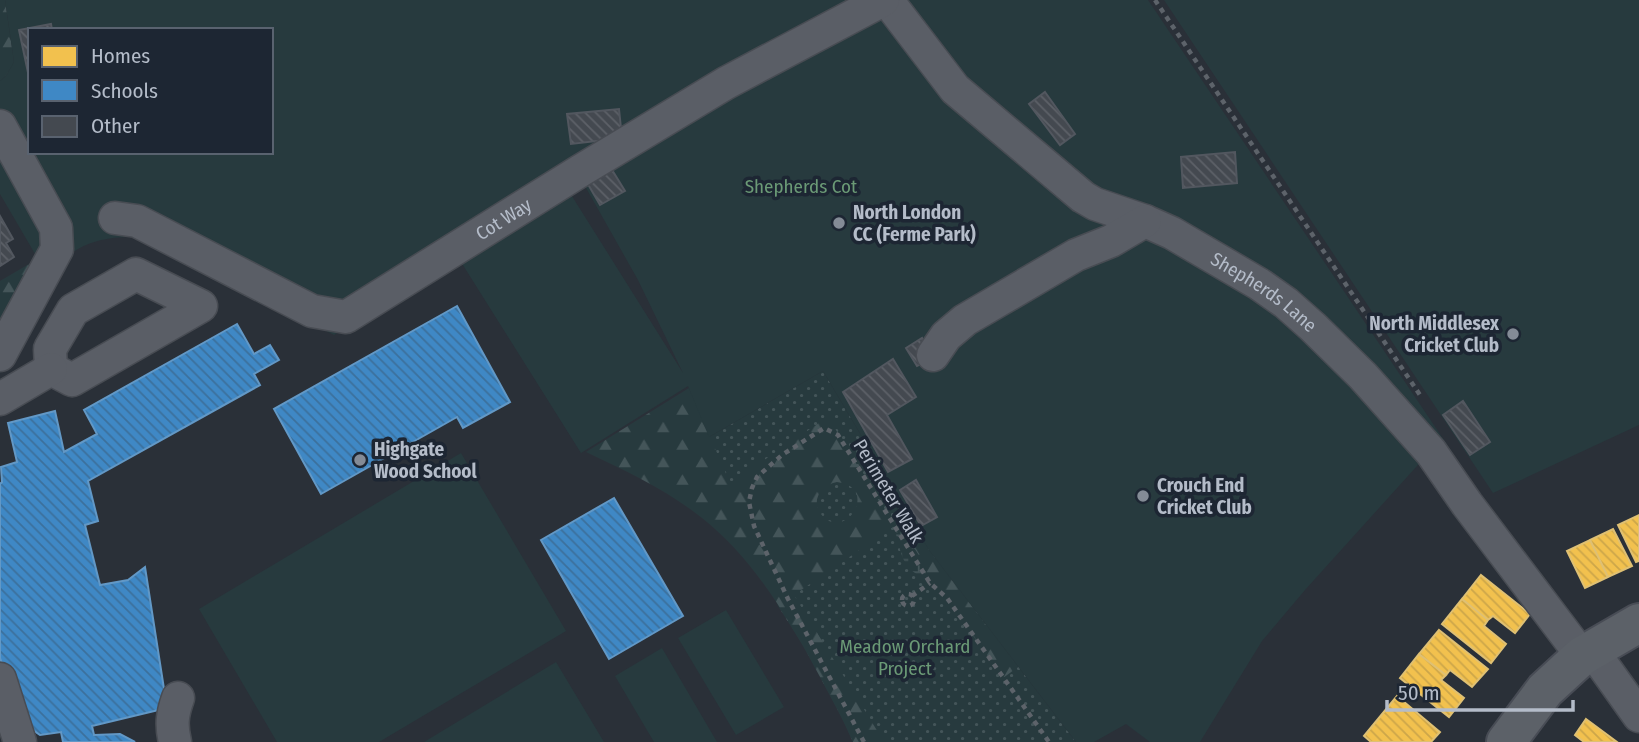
<svg xmlns="http://www.w3.org/2000/svg" width="1639" height="742" viewBox="0 0 1639 742" font-family="'Fira Sans Condensed',sans-serif">
  <style>
    .grass { fill: url(#grass-dots) }
    .forest { fill: url(#forest-firs); fill-rule: evenodd }
    .wetland { fill: url(#wetland-marsh) }
    .park { fill: #273a3e; fill-rule: evenodd }
    .homes { fill: url(#homes-back-hatch); stroke: #dfc073; stroke-width: 2 }
    .schools { fill: url(#schools-back-hatch); stroke: #6298c6; stroke-width: 2 }
    .building { fill: url(#building-back-hatch); stroke: #52575f; stroke-width: 2 }
    .lines { fill: none; stroke-linecap: round; stroke-linejoin: round }
    .minor-casing { stroke: #484c53; stroke-width: 35 }
    .major-casing { stroke: #484c55; stroke-width: 42 }
    .path { stroke: #5d636a; stroke-width: 4.5; stroke-dasharray: 5 5; stroke-linecap: butt }
    .minor { stroke: #5a5e66; stroke-width: 32 }
    .major { stroke: #5c6168; stroke-width: 38 }
    .poi-dot { fill: #848b96; stroke: #1d2633; stroke-width: 2.5 }
    .labels { text-anchor: middle; stroke-width: 7; stroke-linejoin: round; paint-order: stroke }
    .park-label { font-size: 19px; fill: #6b9a76; stroke: #1d2633 }
    .poi-label { font-size: 19px; font-weight: bold; fill: #b4bcc9; stroke: #1d2633; text-anchor: start }
    .street-label { font-size: 19px; fill: #b4bcc9; stroke: #1d2633 }
  </style>
  <defs>
    <pattern id="grass-dots" width="8" height="8" patternUnits="userSpaceOnUse" patternTransform="scale(1.75)"><rect width="8" height="8" fill="#273a3e"/><path d="M2 2h.1M6 6h.1" fill="none" stroke="#445559" stroke-width="1.8" stroke-linecap="round"/></pattern>
    <pattern id="forest-firs" width="22" height="20" patternUnits="userSpaceOnUse" patternTransform="scale(1.75)"><rect width="22" height="20" fill="#273a3e"/><path d="M5 1l3.5 6h-7zM16 11l3.5 6h-7z" fill="#445559"/></pattern>
    <pattern id="wetland-marsh" width="20" height="14" patternUnits="userSpaceOnUse" patternTransform="scale(1.75)"><rect width="20" height="14" fill="#273a3e"/><path d="M1 5h8M5 5V1M11 12h8M15 12V8" fill="none" stroke="#445559"/></pattern>
    <pattern id="homes-back-hatch" width="6" height="6" patternUnits="userSpaceOnUse" patternTransform="scale(1.75)"><rect width="6" height="6" fill="#f2c14e"/><path d="M-1 5l2 2M0 0l6 6M5-1l2 2" fill="none" stroke="#cca64a"/></pattern>
    <pattern id="schools-back-hatch" width="6" height="6" patternUnits="userSpaceOnUse" patternTransform="scale(1.75)"><rect width="6" height="6" fill="#3f88c5"/><path d="M-1 5l2 2M0 0l6 6M5-1l2 2" fill="none" stroke="#3c709c"/></pattern>
    <pattern id="building-back-hatch" width="6" height="6" patternUnits="userSpaceOnUse" patternTransform="scale(1.75)"><rect width="6" height="6" fill="#444950"/><path d="M-1 5l2 2M0 0l6 6M5-1l2 2" fill="none" stroke="#5d6168"/></pattern>
  </defs>
  <rect width="100%" height="100%" fill="#2a3038"/>
  <!-- grass -->
  <path class="grass" d="M823,371L929,550L1076,742H853L843,720L804,647L778,606L761,557L709,437Z"/>
  <!-- forest -->
  <path class="forest" d="M0,0H5L14,62L6,76L0,81Z
    M41,257L0,338V281Z
    M689,388L730,483L828,417L894,526L909,516L929,550L1018,667L1003,678L947,599L930,583L893,527L794,595L884,742H853C843,719 831,697 819,675C788,618 754,559 702,518C667,490 626,471 586,452ZM837,482C881,487 844,544 821,514C810,500 822,485 837,482Z"/>
  <!-- wetland -->
  <path class="wetland" d="M899,531C913,544 922,557 927,575L924,578C903,569 901,554 896,534Z"/>
  <!-- park -->
  <path class="park" d="M5,0H1148L1487,504L1564,624L1550,639L1426,456L1305,590L1262,641L1200,742H1150L1126,724L1094,742H1076L929,550L823,371L709,437L688,386L581,453L461,262L570,193L683,373L638,280L581,179L334,335L141,238C122,235 95,239 78,249C71,253 66,259 60,265L0,373V338L38,259L0,194V81L6,76L14,62ZM30,30H271V152H30Z
    M1164,0H1639V425L1493,493Z
    M461,453L566,631L379,742H277L199,609Z
    M726,610L784,707L736,735L678,638Z
    M662,648L717,742H654L615,676Z
    M556,662L604,742H424Z"/>
  <!-- homes -->
  <path class="homes" d="M1639,515V561L1636,562L1618,525Z
    M1613,529L1632,566L1608,577L1590,540Z
    M1590,540L1608,577L1585,588L1567,551Z
    M1481,575L1530,614L1515,633L1493,616L1488,620L1462,599Z
    M1462,599L1488,620L1484,626L1506,644L1491,663L1442,624Z
    M1439,630L1488,669L1472,687L1450,670L1446,675L1419,654Z
    M1419,654L1446,675L1441,680L1464,698L1449,717L1400,678Z
    M1397,696L1440,732L1431,742H1371L1364,736Z
    M1586,719L1617,742H1584L1575,735Z"/>
  <!-- schools -->
  <path class="schools" d="M457,306L510,402L463,428L457,417L321,494L274,409Z
    M237,324L254,354L270,345L279,360L254,374L260,385L88,481L98,521L85,525L100,585L128,580L145,567L167,708L92,726L94,735L120,734L135,742H63L61,732L40,735L24,724L0,658V484L2,482L1,467L17,462L8,423L55,411L64,452L97,434L84,410Z
    M614,498L683,616L609,659L541,540Z"/>
  <!-- building -->
  <path class="building" d="M51,24L52,30H30V82L19,30Z
    M1045,92L1075,134L1060,145L1029,104Z
    M619,109L622,138L571,144L567,114Z
    M1235,152L1237,183L1183,188L1181,157Z
    M609,165L625,191L600,205L585,179Z
    M0,216L13,239L6,243L14,257L0,266Z
    M922,338L927,350L921,364L917,366L906,348Z
    M893,359L916,397L887,415L912,459L888,472L843,392Z
    M1463,401L1490,442L1470,455L1443,415Z
    M916,480L937,517L921,526L900,490Z"/>
  <g class="lines">
    <!-- minor casing -->
    <g class="minor-casing">
      <g id="minor">
        <path id="s1" d="M887,0L955,89L1083,197L1095,204L1145,221L1172,233L1259,284L1286,303L1313,327L1363,376L1431,452L1467,504L1582,656"/>
        <path d="M0,126L56,228L57,249L0,355"/>
        <path id="s2" d="M115,218L137,221L312,311L346,317L580,171L726,83L883,0"/>
        <path d="M136,274L201,306L72,380L51,369L50,349L73,310Z"/>
        <path d="M933,355L946,336L965,320L1076,255L1111,241L1145,221"/>
        <path d="M0,399L51,369"/>
        <path d="M1592,650L1639,716"/>
        <path d="M0,679L20,742"/>
        <path d="M175,742C171,725 172,715 178,698"/>
      </g>
    </g>
    <!-- major casing -->
    <g class="major-casing">
      <path id="major" d="M1506,742L1545,690L1582,656L1639,623"/>
    </g>
    <!-- path -->
    <path class="path" d="M1155,0L1420,395
      M902 600a6 6 0 1 1 12 0a6 6 0 1 1-12 0Z
      M912,596L930,583
      M864,742L788,599L754,526L749,502L752,488L757,477L782,455L824,428L838,435L930,583L947,598L1049,742"/>
    <!-- minor -->
    <use href="#minor" class="minor"/>
    <!-- major -->
    <use href="#major" class="major"/>
  </g>
  <!-- markers -->
  <g class="poi-dot">
    <circle cx="839" cy="223" r="7"/>
    <circle cx="1513" cy="334" r="7"/>
    <circle cx="360" cy="460" r="7"/>
    <circle cx="1143" cy="496" r="7"/>
  </g>
  <g class="labels">
    <!-- park labels -->
    <g class="park-label">
      <text x="801" y="193">Shepherds Cot</text>
      <text x="905" y="653">Meadow Orchard<tspan x="905" dy="22">Project</tspan></text>
    </g>
    <!-- poi labels -->
    <g class="poi-label">
      <text x="853" y="219">North London<tspan x="853" dy="22">CC (Ferme Park)</tspan></text>
      <text x="1499" y="330" text-anchor="end">North Middlesex<tspan x="1499" dy="22">Cricket Club</tspan></text>
      <text x="374" y="456">Highgate<tspan x="374" dy="22">Wood School</tspan></text>
      <text x="1157" y="492">Crouch End<tspan x="1157" dy="22">Cricket Club</tspan></text>
    </g>
    <!-- street labels -->
    <g class="street-label">
      <text dy="7" stroke="none"><textPath href="#s2" startOffset="439">Cot Way</textPath></text>
      <text dy="7" stroke="none"><textPath href="#s1" startOffset="485">Shepherds Lane</textPath></text>
      <text transform="translate(889 491) rotate(59)" y="7">Perimeter Walk</text>
    </g>
  </g>
  <!-- legend -->
  <rect x="28" y="28" width="245" height="126" fill="#1d2633" stroke="#59626f" stroke-width="2"/>
  <rect x="42" y="46" width="35" height="21" fill="#f2c14e" stroke="#59626f" stroke-width="2"/>
  <text x="91" y="63" font-size="21" fill="#b4bcc9">Homes</text>
  <rect x="42" y="80" width="35" height="21" fill="#3f88c5" stroke="#59626f" stroke-width="2"/>
  <text x="91" y="98" font-size="21" fill="#b4bcc9">Schools</text>
  <rect x="42" y="116" width="35" height="21" fill="#444950" stroke="#59626f" stroke-width="2"/>
  <text x="91" y="133" font-size="21" fill="#b4bcc9">Other</text>
  <!-- scale -->
  <path d="M1387 700v10h186v-10" fill="none" stroke="#b4bcc9" stroke-width="3.5"/>
  <text x="1398" y="700" font-size="21" fill="#b4bcc9" stroke="#1d2633" stroke-width="5" paint-order="stroke">50 m</text>
</svg>
